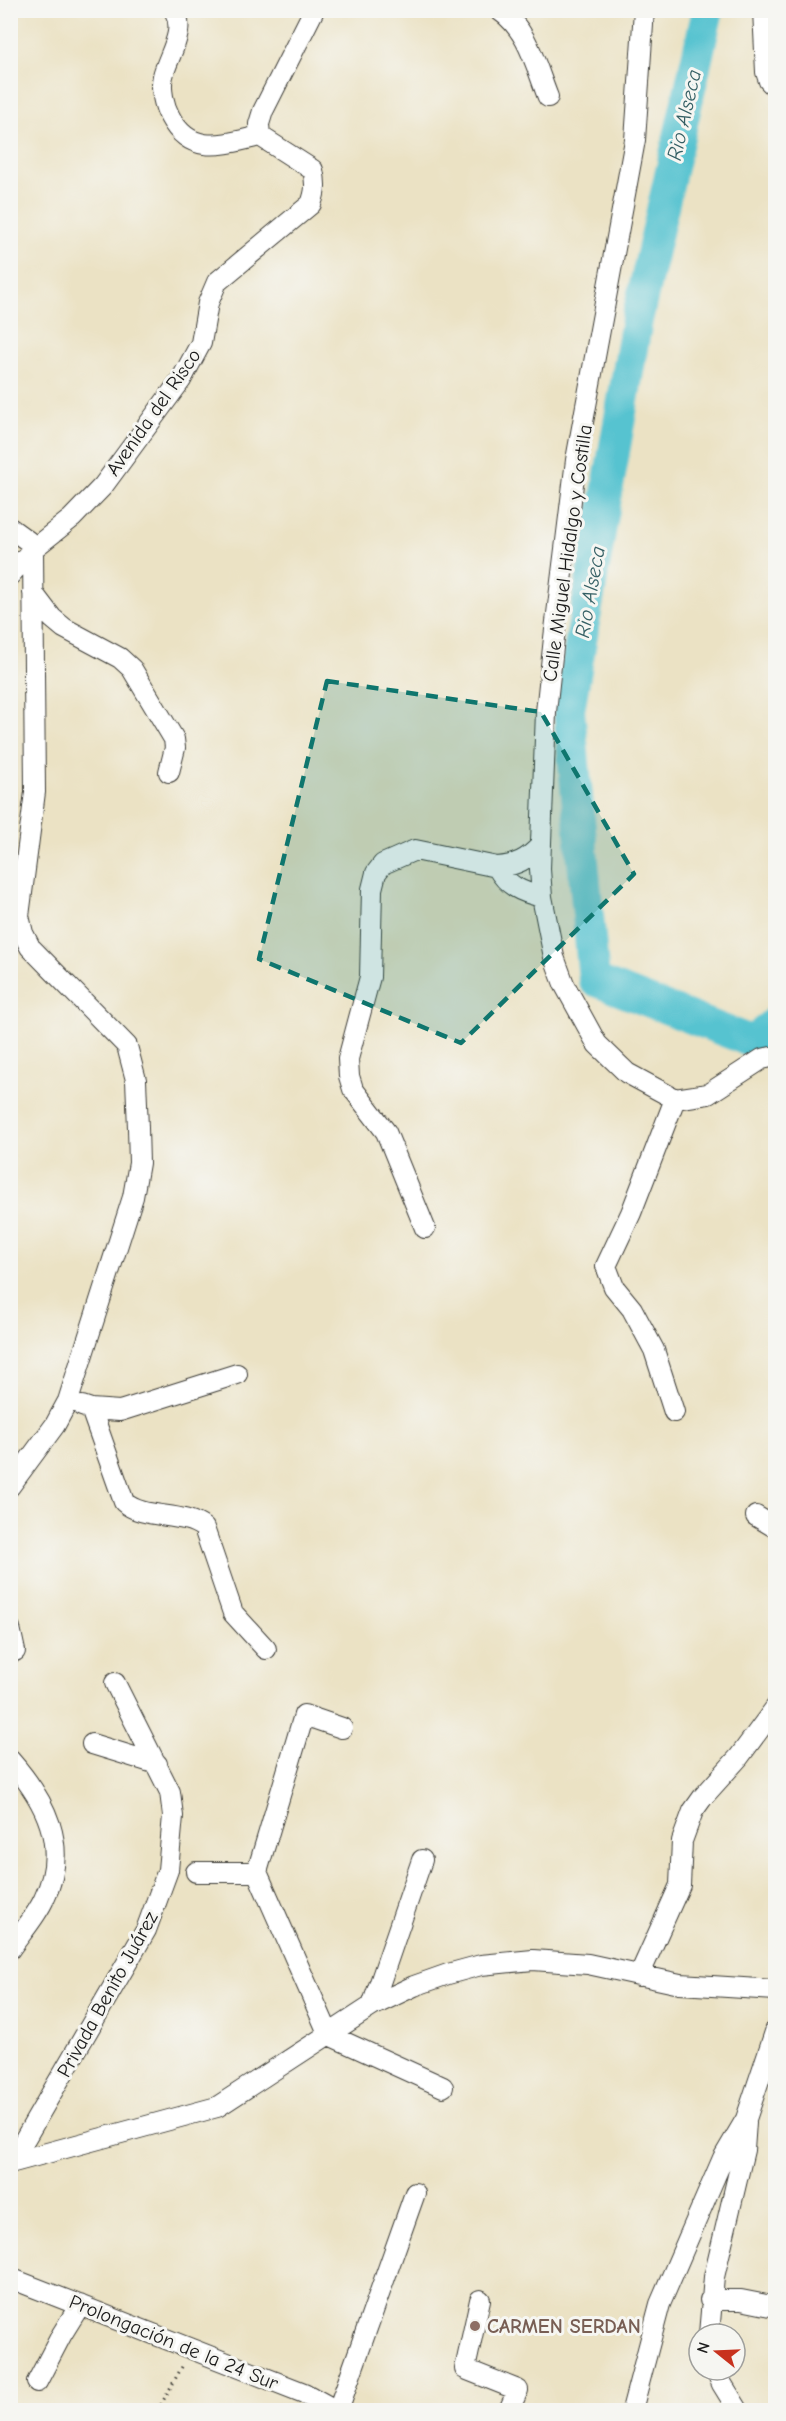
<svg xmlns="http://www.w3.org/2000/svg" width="786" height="2421" viewBox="0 0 786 2421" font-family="'Comic Neue',sans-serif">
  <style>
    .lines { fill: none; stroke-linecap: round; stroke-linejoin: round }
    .river { stroke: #57c3d0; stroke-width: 32 }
    .minor-casing { stroke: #3b3a35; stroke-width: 22 }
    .path { stroke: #3b3a35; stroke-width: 3; stroke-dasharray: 1.5 4.5; stroke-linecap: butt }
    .minor { stroke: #fff; stroke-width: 20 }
    .marked { fill: #0f766e; fill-opacity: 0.2; stroke: #0f766e; stroke-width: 4.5; stroke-dasharray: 12 8; stroke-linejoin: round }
    .education-dot { fill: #8d6e63; stroke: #f6f6f2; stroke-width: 2 }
    .labels { text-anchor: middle; stroke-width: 6; stroke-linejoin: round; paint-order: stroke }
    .street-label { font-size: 20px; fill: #1c1c1c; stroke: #f6f6f2 }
    .education-label { font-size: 20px; font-weight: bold; fill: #785e54; stroke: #f6f6f2; text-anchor: start }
    .water-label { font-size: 21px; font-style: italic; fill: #345f64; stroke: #f6f6f2 }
  </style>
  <rect width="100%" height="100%" fill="#f6f6f2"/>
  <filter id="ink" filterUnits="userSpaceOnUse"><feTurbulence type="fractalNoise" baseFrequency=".0167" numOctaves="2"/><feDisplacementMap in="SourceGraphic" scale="12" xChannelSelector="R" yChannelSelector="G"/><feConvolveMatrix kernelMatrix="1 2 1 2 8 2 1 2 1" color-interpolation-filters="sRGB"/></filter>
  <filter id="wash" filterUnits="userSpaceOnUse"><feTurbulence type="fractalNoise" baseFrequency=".008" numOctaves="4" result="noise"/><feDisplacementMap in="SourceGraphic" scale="24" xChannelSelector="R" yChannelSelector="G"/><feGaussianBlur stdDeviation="1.35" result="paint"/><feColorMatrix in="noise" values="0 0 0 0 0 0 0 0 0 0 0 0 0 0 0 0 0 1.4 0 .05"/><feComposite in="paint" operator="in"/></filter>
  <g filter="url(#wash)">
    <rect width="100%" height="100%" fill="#ebe2c4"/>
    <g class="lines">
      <!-- river -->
      <path class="river" d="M708,10L637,320L569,710L594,980L753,1042L776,1021"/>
    </g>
  </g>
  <g filter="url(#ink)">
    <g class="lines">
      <!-- minor casing -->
      <g class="minor-casing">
        <path id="minor" d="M174,10C187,31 168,55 163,76C160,89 164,106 170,117C191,157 224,144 260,136
          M499,10C528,29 536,67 548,97
          M644,10L635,140L576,460L554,638L546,712L540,869L542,897L554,957L564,984L597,1044L627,1073L675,1099L708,1094L762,1059L776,1056
          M763,10L766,72L769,81L776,88
          M10,528L28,541L33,549L35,792L19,916L23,933L30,947L127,1046L136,1080L138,1128L139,1163L133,1197L68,1401L55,1425L10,1486
          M10,575L33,549L72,518L103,486L181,380L201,343L208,303L217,282L311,204C316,191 316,183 313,170L260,136L259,124L263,111L314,10
          M33,593L52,618L64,628L120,658L132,669L174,739L175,748L169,772
          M497,867C507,886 521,892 542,897
          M425,1228L386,1132L353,1089L349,1076L348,1059L370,977L372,889L376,873L383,864L415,850L497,867C516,866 528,859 541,845
          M82,1406L91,1409L120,1411L237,1374
          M91,1409L124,1502C143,1520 183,1511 204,1528L233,1613L266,1649
          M674,1412L654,1350L632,1309L614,1287L606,1266L631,1213L675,1099
          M756,1516L776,1528
          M10,1628L15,1651
          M342,1728L304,1715L257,1872L329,2035L443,2087
          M92,1744L157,1764
          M10,1760C45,1800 70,1846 44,1899C36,1917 21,1933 10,1949
          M196,1872H257
          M639,1976L680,1885L682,1841L693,1811L703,1797L739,1757L776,1707
          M372,2006L422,1860
          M10,2163L217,2107L372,2006L414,1986L448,1974L481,1965L533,1960L588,1964L680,1984L776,1990
          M11,2163L146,1930L168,1870L173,1816L170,1792L115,1683
          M10,2278L304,2393L335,2410
          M480,2300L465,2369L518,2390L509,2410
          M710,2300H741L776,2307
          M709,2334L714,2277L744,2150L746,2122
          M716,2370L722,2384L738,2410
          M37,2382L62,2334L80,2305
          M338,2410L415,2193
          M632,2410L660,2304L723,2158L746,2119L776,2029"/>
      </g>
      <!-- path -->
      <path class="path" d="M158,2410L183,2365"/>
      <!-- minor -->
      <use href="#minor" class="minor"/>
    </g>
  </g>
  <!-- marked area -->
  <path class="marked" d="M327,681L541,712L634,874L461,1043L259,959Z"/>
  <!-- markers -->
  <circle class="education-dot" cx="475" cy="2326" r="6"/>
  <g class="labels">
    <!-- street labels -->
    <g class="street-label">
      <text transform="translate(153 412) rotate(-55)" y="7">Avenida del Risco</text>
      <text transform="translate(567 553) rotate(-82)" y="7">Calle Miguel Hidalgo y Costilla</text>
      <text transform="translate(107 1994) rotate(-61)" y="7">Privada Benito Juárez</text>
      <text transform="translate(174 2342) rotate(22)" y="7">Prolongación de la 24 Sur</text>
    </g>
    <!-- education labels -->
    <g class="education-label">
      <text x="487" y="2333">CARMEN SERDAN</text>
    </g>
    <!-- water labels -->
    <g class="water-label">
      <text transform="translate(684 115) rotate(-77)" y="7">Rio Alseca</text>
      <text transform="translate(590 592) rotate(-80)" y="7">Rio Alseca</text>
    </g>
  </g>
  <!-- margin -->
  <rect width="786" height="2421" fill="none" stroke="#f6f6f2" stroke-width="36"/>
  <!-- north arrow -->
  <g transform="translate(717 2352) rotate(288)"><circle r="28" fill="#f6f6f2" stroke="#9f9f9c" stroke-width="1.5"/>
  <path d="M0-4.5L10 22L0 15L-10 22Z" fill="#c8321e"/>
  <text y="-9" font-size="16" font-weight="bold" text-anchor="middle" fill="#1c1c1c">N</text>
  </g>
</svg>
